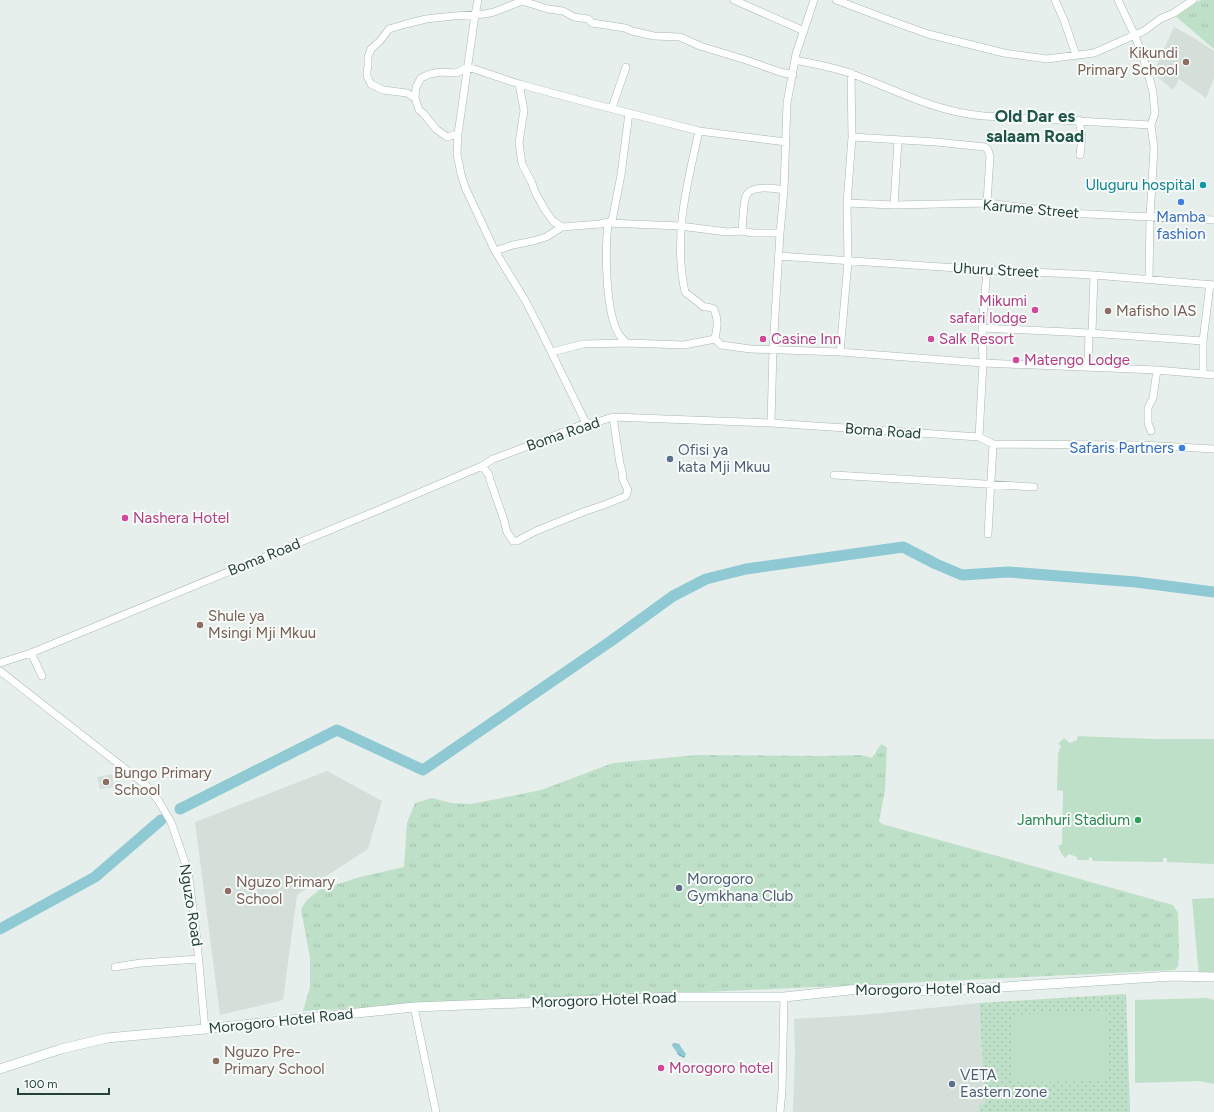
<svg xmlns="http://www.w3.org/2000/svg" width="1214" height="1112" viewBox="0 0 1214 1112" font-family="Figtree,sans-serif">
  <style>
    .built { fill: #d4dfda }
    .grass { fill: url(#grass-tufts) }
    .park { fill: url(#park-dots) }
    .pitch { fill: #bfe0c8 }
    .water { fill: url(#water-waves) }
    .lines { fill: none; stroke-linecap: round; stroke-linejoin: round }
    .river { stroke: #8ec9d4; stroke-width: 11 }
    .street-casing { stroke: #a8b8b2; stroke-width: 8 }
    .secondary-casing { stroke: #a4bbb3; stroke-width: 10 }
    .street { stroke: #fff; stroke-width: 7 }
    .secondary { stroke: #fff; stroke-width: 9 }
    .education-dot { fill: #8d6e63; stroke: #f7fbf9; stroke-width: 1.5 }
    .culture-dot { fill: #0f9aa8; stroke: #f7fbf9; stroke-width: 1.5 }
    .shop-dot { fill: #3f7fe0; stroke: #f7fbf9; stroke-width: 1.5 }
    .hotel-dot { fill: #d1479c; stroke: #f7fbf9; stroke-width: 1.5 }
    .service-dot { fill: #5c6f8a; stroke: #f7fbf9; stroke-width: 1.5 }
    .leisure-dot { fill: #2e9e5b; stroke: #f7fbf9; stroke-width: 1.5 }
    .labels { text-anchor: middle; stroke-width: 4; stroke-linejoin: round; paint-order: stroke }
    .education-label { font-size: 15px; fill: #785e54; stroke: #f7fbf9; text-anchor: start }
    .culture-label { font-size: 15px; fill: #0d838f; stroke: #f7fbf9; text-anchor: end }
    .street-label { font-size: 15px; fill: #24423a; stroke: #f7fbf9 }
    .shop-label { font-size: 15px; fill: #366cbe; stroke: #f7fbf9 }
    .hotel-label { font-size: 15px; fill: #b23c85; stroke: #f7fbf9; text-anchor: start }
    .service-label { font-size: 15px; fill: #4e5e75; stroke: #f7fbf9; text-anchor: start }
    .leisure-label { font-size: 15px; fill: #27864d; stroke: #f7fbf9; text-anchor: end }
    .quarter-label { font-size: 17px; font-weight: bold; fill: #1f5548; stroke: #f7fbf9 }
  </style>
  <defs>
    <pattern id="grass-tufts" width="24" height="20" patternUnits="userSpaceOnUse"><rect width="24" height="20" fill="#bfe0c8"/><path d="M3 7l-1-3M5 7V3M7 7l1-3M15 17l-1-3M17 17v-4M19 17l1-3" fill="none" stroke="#a4c1ad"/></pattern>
    <pattern id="park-dots" width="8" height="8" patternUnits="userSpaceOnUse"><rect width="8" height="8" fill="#bfe0c8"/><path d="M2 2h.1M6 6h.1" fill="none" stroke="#a4c1ad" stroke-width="1.8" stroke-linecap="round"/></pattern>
    <pattern id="water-waves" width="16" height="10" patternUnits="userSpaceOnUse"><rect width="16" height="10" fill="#8ec9d4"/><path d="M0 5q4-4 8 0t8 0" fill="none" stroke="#74a5ad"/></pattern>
  </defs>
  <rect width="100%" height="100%" fill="#e6efeb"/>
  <!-- built -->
  <path class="built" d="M1174,27L1194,38L1214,51V78L1206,98L1179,79L1173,90L1153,73Z
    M327,771L382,801L368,849L297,895L283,1000L220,1015L195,822Z
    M112,774L114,787L100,789L97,777Z
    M979,1003L985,1105H979L978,1112H793L795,1051L794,1019L862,1015Z"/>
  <!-- grass -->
  <path class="grass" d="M1201,0H1214V49L1174,15Z
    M881,744L887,747L885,790L879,821L882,824L1173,905L1178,913L1179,956L1178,966L1175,970L303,1011L310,987V958L301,909L307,900L319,890L360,877L404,867L407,823L415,803L432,798L451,803L470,804L497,799L541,790L613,763L697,755L824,756L861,755L872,758Z"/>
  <!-- park -->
  <path class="park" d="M1126,994L1130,1112H978L979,1105L985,1104L979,1003Z"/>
  <!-- pitch -->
  <path class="pitch" d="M1078,736L1153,739H1214V864L1167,862V858H1163V862L1093,861L1092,858L1089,857V860H1077V857L1069,854L1065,858L1061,853L1058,846L1062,844L1063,796V791L1057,790L1058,753L1061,746L1058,744L1064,738L1070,743L1077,740V738Z
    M1214,898V977H1199L1192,899Z
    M1206,998L1214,1000V1084L1199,1081L1135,1083V1000Z
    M1106,1010L1109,1081L1011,1082V1015Z"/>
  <!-- water -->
  <path class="water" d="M674,1043L679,1044L686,1054L684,1058L678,1055C677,1051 672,1047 672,1045Z"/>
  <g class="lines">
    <!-- river -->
    <path class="river" d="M180,809L337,730L423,770L611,641L673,596L706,579L746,569L903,547L936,564L962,575L1008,572L1136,582L1214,592
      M0,929L95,877L161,820"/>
    <!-- street casing -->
    <g class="street-casing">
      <path id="street" d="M478,0L475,15L458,134L457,154L461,174L465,187L495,251L525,300L538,325L586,423
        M734,0L804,31
        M836,0L889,20L928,34L1004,53L1047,59L1094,53L1144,31L1160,19L1174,13L1193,0
        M1055,0L1064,20L1076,55
        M1118,0L1135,36L1146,66L1153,92L1154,104L1155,113L1151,125L1154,148L1150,217L1149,279
        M795,60C814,64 834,67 852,74C897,90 935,112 984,116L1151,125
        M519,84L524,110L519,143L522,164L532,183L535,192L545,210L553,221L562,227
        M415,98L407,93L383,90L371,84L367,76V70L368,67V57L371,49L380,41L389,29L406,24L426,19L454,16L485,14L494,12L522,1L548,9L563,11L574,17L588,19L592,23L625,28L632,31L654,36L680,37L700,46L746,60L780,72L793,75
        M612,108L626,67
        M1079,120L1082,137L1080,155
        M699,131C687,184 673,237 685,292L704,307H708L714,309C719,321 717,327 715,339
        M458,134L447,137L436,129L423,113L419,110L415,98L416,87L421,78L430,74L440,72L456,73L468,67L519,84L578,100L699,131L786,142
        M852,137L936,142L985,147L988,150L990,156L987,203
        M847,203L894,205L987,203L1067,213L1214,220
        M894,205L898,140
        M612,221L621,175L629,113
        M608,223C605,250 605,315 620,336C622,339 625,341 627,343L684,345L715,339L721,345L751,349L840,352L983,363L1157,370L1214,375
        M608,223L680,226L727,232L742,231L752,233H780
        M742,231C743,222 743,203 746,196C750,185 774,188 784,190
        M495,251L513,245L533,241L546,237L562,227L600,224L612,221
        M778,256L987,270L1094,275L1214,285
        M982,328L1089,333L1203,341
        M552,352L583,344L627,343
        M840,352L848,262L847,203L852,137L851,73
        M1088,368L1089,333H1092L1094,275
        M1203,374V341L1210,284
        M771,423L773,349L780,233L784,190L787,103L796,54L814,0
        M1151,431L1148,423V408L1153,398L1157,370
        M979,437L983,363L982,328L987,270
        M482,466L489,475L490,480L504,520L507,532L513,541H517L536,531L583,512L604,505L626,496L628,490L623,480L622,471L620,464L613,417
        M834,475L1034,487
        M988,534L993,444
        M31,653L42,676
        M0,663L31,653L381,509L482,466L493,459L536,443L586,423H594L613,417L771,423L979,437L993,444L1142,445L1214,449
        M0,671L147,786L158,800L171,822L188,871L196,931L205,1029
        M115,967L141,963L199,959
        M414,1007L436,1112
        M780,1112L782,1091L784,997"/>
    </g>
    <!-- secondary casing -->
    <g class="secondary-casing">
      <path id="secondary" d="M0,1069L61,1049L107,1038L205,1029L414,1007L678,997H784L859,989L941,991L1172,976L1214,977"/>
    </g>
    <!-- street -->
    <use href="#street" class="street"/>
    <!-- secondary -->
    <use href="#secondary" class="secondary"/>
  </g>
  <!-- markers -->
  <g class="education-dot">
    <circle cx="1186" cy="62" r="4"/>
    <circle cx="1108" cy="311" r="4"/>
    <circle cx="200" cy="625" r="4"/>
    <circle cx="106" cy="782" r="4"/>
    <circle cx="228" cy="891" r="4"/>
    <circle cx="216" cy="1061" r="4"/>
  </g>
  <circle class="culture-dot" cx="1203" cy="185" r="4"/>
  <g class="shop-dot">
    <circle cx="1181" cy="202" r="4"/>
    <circle cx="1182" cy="448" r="4"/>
  </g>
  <g class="hotel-dot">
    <circle cx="1035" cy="310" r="4"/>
    <circle cx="763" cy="339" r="4"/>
    <circle cx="931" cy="339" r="4"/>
    <circle cx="1016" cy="360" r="4"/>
    <circle cx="125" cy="518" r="4"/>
    <circle cx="661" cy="1068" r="4"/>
  </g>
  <g class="service-dot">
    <circle cx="670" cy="459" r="4"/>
    <circle cx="679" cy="888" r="4"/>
    <circle cx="952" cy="1084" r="4"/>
  </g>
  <circle class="leisure-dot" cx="1138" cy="820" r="4"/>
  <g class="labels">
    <!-- education labels -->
    <g class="education-label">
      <text x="1178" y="58" text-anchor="end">Kikundi<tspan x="1178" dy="17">Primary School</tspan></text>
      <text x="1116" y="316">Mafisho IAS</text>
      <text x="208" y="621">Shule ya<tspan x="208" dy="17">Msingi Mji Mkuu</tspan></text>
      <text x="114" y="778">Bungo Primary<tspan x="114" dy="17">School</tspan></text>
      <text x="236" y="887">Nguzo Primary<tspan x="236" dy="17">School</tspan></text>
      <text x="224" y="1057">Nguzo Pre-<tspan x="224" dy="17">Primary School</tspan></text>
    </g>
    <!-- culture labels -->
    <g class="culture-label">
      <text x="1195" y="190">Uluguru hospital</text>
    </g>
    <!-- street labels -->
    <g class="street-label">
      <text transform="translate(1031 209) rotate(5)" y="5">Karume Street</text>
      <text transform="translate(996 270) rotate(3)" y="5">Uhuru Street</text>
      <text transform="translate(883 431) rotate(4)" y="5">Boma Road</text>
      <text transform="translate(563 434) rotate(-19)" y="5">Boma Road</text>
      <text transform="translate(264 557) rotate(-22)" y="5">Boma Road</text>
      <text transform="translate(191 905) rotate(81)" y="5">Nguzo Road</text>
      <text transform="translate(928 989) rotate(-1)" y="5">Morogoro Hotel Road</text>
      <text transform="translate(604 1000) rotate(-2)" y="5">Morogoro Hotel Road</text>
      <text transform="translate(281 1021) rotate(-6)" y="5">Morogoro Hotel Road</text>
    </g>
    <!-- shop labels -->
    <g class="shop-label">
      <text x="1181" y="222">Mamba<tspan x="1181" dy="17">fashion</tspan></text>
      <text x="1174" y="453" text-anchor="end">Safaris Partners</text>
    </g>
    <!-- hotel labels -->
    <g class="hotel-label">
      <text x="1027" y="306" text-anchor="end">Mikumi<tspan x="1027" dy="17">safari lodge</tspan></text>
      <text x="771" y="344">Casine Inn</text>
      <text x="939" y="344">Salk Resort</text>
      <text x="1024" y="365">Matengo Lodge</text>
      <text x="133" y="523">Nashera Hotel</text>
      <text x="669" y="1073">Morogoro hotel</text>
    </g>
    <!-- service labels -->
    <g class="service-label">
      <text x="678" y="455">Ofisi ya<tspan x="678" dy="17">kata Mji Mkuu</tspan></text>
      <text x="687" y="884">Morogoro<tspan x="687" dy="17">Gymkhana Club</tspan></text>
      <text x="960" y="1080">VETA<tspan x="960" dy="17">Eastern zone</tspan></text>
    </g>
    <!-- leisure labels -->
    <g class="leisure-label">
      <text x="1130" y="825">Jamhuri Stadium</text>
    </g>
    <!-- quarter labels -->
    <g class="quarter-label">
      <text x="1035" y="122">Old Dar es<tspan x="1035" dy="20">salaam Road</tspan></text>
    </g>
  </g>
  <!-- scale -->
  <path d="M18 1088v6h91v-6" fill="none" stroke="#24423a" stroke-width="2"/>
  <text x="24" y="1088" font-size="12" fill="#24423a" stroke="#f7fbf9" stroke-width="3" paint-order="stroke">100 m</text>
</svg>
